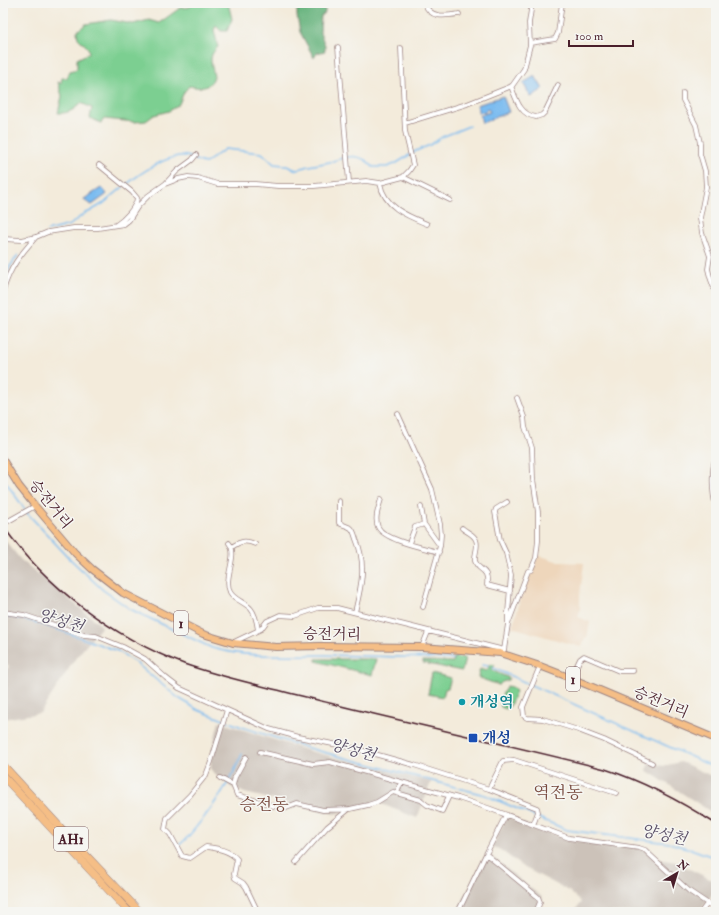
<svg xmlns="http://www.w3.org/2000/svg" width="719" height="915" viewBox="0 0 719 915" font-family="'IM FELL Double Pica','Noto Serif KR',serif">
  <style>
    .built { fill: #eed6bb }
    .industrial { fill: #ccc2b9 }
    .green { fill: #7ccf91; stroke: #63775e }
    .forest { fill: #65b27b; stroke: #586853 }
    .water { fill: #7bbcf0; stroke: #626e8e }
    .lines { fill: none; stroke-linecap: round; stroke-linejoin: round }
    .stream { stroke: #7bbcf0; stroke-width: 1.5 }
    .street-casing { stroke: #9e8583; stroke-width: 5.5 }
    .primary-casing { stroke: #9e8583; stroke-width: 8 }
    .highway-casing { stroke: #9e8583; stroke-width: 8 }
    .street { stroke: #fff; stroke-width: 4 }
    .primary { stroke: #f5be86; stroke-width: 6 }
    .highway { stroke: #f5be86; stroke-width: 7 }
    .rail { stroke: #4a1f2b; stroke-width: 1.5 }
    .culture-dot { fill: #0f9aa8; stroke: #f6f6f2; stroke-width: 1.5 }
    .transit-dot { fill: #1a4fb4; stroke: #f6f6f2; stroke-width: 1.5 }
    .labels { text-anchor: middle; stroke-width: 3; stroke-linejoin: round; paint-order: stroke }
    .shield { fill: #f6f6f2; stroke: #7e6067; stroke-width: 1 }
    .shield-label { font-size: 14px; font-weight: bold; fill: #4a1f2b }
    .street-label { font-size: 15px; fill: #4a1f2b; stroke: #f6f6f2 }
    .culture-label { font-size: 15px; font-weight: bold; fill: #0d838f; stroke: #f6f6f2; text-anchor: start }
    .transit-label { font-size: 15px; font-weight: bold; fill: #164399; stroke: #f6f6f2; text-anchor: start }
    .water-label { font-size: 16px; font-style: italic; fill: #594e66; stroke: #f6f6f2 }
    .quarter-label { font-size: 17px; fill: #784a3f; stroke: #f6f6f2 }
  </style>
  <rect width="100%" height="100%" fill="#f6f6f2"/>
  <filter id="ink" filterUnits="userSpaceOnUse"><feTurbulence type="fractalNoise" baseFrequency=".025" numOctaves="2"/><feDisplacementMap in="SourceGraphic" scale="8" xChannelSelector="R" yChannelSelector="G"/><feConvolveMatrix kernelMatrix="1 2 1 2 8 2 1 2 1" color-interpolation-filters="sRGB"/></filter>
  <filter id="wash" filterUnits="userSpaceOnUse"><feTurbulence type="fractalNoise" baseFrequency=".012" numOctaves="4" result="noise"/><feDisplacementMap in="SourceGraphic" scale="16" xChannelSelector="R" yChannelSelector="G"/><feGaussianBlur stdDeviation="0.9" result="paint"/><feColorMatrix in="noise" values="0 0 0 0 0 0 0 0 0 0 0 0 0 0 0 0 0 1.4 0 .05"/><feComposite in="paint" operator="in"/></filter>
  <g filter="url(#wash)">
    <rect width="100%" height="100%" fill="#f3ebdb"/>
    <!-- built -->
    <path class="built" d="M538,555L559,562L584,563L580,594V608L578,617L590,622L587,638L585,639L581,647L512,627L529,574L534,567Z"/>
    <!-- industrial -->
    <path class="industrial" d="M3,538L21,560L102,626L75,659L40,713L3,719V675L9,666L3,661Z
      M219,722L309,751L431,782L417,818L379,803L334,814L245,793L231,787L211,770V753Z
      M650,761L663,766L681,762L716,778V815L646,770Z
      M507,817L568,840L645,848L658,859L675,862L716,882V889L699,912H574L581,902L569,891L525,868L499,849L492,847Z
      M487,853L543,898L534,912H457Z"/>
    <!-- green -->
    <path class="green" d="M194,3H228L232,19L227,31H221L216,26L214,30L218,47C206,58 213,64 214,78C206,90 202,88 189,86L184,92L179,104L169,111L154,115L146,121L135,122L104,119L101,123L90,118L92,108L81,103C74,110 68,114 58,113L62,96L58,82L61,83L62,78H67L70,71L77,69V59L89,53L88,48L78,38L77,31L86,24L111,20L133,24L149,20L159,23L180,8L190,7Z
      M454,657L465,658L462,671L423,663V661L453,662Z
      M316,659H376L372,675L316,661Z
      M490,664L495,665L491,670L509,678V680L502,682L499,685L479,678L478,676L480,669L486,671L488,669Z
      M432,673L451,678L448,688L445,689L443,697L428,694Z
      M507,686L512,687L516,691L510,706L506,709L501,707C499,701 503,691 507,686Z"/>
    <!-- forest -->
    <path class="forest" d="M297,3H325V13L321,16L320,33L325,45V51L317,53L314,58L300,32L297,16Z"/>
    <!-- water -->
    <path class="water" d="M535,76L543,89L531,97L523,83Z
      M503,96L509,112L482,123L480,115L490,112L488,109L486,110V111L479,113L477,105Z
      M101,188H102L107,194L106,195L92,205L85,201L84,199Z"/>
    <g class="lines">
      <!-- stream -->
      <path class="stream" d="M126,185C139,174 168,154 186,156C192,157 199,163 206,163L225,149L262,153L274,164L284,165L297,170C301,169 305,166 309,166C314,165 319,164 325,163C343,159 358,149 373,167H387L395,164L416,151L430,145L442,137L469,126
        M47,231L70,225L85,213L89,212L104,203L123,187
        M4,283L9,268L18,255
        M3,478L28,514L69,558L103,590L130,609L212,648C247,658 285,655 322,655C365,656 409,657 453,659
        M3,615L30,621L56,629L118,651L136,663L177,697L198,710L242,727L308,748L485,795L567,830L669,843L691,849L716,858
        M482,665L488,666
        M493,668L716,768
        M179,845C189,838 194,829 202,820C218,799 232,779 242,754"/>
    </g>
  </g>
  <g filter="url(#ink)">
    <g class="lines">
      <!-- street casing -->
      <g class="street-casing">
        <path id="street" d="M425,3C429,19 446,16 459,14
          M530,43L555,39L558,33L562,3
          M338,47L349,182
          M511,86C516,99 520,115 536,117L542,115L545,112L558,85
          M683,93V100L696,125L700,143V154L705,171L706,187L700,218L702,233L710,256L708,269L710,277L716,294
          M405,123L467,104L512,86L524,69L530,45L529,23L532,3
          M99,165L132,192L137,198C136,208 124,220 116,225
          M403,177L450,200
          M380,183C384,207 407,216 427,224
          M165,184L177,171L192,160L196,155
          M3,239L22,240L36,237L48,232L74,228H98L124,224L129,220L138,206L148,196L165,184L178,179L188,177L198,178L217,184H255L278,186H314L366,181L380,183L403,177L409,171L413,165L405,131L401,48
          M3,291C10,267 20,255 36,237
          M398,414L432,489L440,524L441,535L440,546L423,607
          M716,457C711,470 712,493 716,507
          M381,499C379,507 374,518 378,527C384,540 424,548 439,552
          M339,501V523C343,525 347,526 351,528C354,531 355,536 356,539C367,565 361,587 355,612
          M421,507L424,524L440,546
          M3,524L35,506
          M462,528C466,532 474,534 476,540C479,547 474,554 475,561C478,572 489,567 487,585L510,591
          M229,543C239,555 223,577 230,592C234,600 245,602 251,609C256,615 257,623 258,630
          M409,543L415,527L424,524
          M232,547C240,541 246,540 255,544
          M3,612L24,615L84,635L96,636L123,647L145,659L166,678L179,688L269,729L298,737L353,748L414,765L489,789L537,808L538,812L533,825
          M508,624L528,571L531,570L536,558L538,541V512L533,479L532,448L525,427L524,417L517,398
          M234,642L261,629L267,621L280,615L295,616L318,608H337L504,650L500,653
          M422,647L428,632
          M504,650L508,624V613L511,575L506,553L500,540L495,512L496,509L507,502
          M540,666L523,707L524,716L527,718L543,719L578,730L604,740L652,763
          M571,678L580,659L584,656L619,671H633
          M227,710L211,762L206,775L190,795L167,818L165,829L170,834L182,856L190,858L206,847C217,848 229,850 237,859L234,874L235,878L243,883L246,887L258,912
          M260,752L313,764L330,762L458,798L488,808L569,838L639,848L645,850L650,855L689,891L716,909
          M246,757L235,777L233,785L237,795L284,809L297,804L323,810L350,809L368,805L377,802L393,792L421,800L427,805L442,811L449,796
          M220,778L233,785
          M489,789L503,761L514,760L616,793
          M397,793L401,782
          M486,854L538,897L540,902L536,912
          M296,862L327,827L349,809
          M456,912L460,908L486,854L506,815
          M701,912L707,904"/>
      </g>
      <!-- primary casing -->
      <g class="primary-casing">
        <path id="primary" d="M3,460L19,486L35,506L75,553L92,569L123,593L203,634L233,643L276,647L320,646L422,647L500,653L540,666L571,678L716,739"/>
      </g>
      <!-- highway casing -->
      <g class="highway-casing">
        <path id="highway" d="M3,765L83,852L140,912
          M3,776L129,912"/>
      </g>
      <!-- street -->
      <use href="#street" class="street"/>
      <!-- primary -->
      <use href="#primary" class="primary"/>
      <!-- highway -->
      <use href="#highway" class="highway"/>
      <!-- rail -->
      <path class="rail" d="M3,526C47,588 113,637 184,664C207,672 230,678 254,684C284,692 315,699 345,707C431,728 518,747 605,769C645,782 680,801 716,824"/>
    </g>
  </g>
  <!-- markers -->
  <circle class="culture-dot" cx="462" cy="702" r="4"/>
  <rect class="transit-dot" x="468" y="733" width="10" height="10" rx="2"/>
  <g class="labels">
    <!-- shield labels -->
    <g class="shield">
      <rect x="174" y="611" width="14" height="24" rx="3"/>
      <rect x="566" y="667" width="14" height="24" rx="3"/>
      <rect x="54" y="827" width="34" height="24" rx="3"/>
    </g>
    <g class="shield-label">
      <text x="181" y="628">1</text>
      <text x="573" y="684">1</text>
      <text x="71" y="844">AH1</text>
    </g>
    <!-- street labels -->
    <g class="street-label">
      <text transform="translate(51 504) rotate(51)" y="5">승전거리</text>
      <text transform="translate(332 634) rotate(1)" y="5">승전거리</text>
      <text transform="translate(661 702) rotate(23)" y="5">승전거리</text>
    </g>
    <!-- culture labels -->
    <g class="culture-label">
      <text x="470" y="707">개성역</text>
    </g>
    <!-- transit labels -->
    <g class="transit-label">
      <text x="482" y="743">개성</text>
    </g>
    <!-- water labels -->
    <g class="water-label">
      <text transform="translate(61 620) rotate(17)" y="6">양성천</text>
      <text transform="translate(353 749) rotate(15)" y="6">양성천</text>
      <text transform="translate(664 834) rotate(12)" y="6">양성천</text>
    </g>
    <!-- quarter labels -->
    <g class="quarter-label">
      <text x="558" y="798">역전동</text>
      <text x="264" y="810">승전동</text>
    </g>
  </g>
  <!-- margin -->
  <rect width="719" height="915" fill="none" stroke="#f6f6f2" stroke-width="16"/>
  <!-- north arrow -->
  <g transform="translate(677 873) rotate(38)" stroke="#f6f6f2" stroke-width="3" paint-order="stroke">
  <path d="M0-3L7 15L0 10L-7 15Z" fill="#4a1f2b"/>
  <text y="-6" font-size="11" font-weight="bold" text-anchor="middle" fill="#4a1f2b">N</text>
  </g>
  <!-- scale -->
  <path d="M569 40v6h64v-6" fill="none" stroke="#4a1f2b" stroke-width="2"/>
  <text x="575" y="40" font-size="12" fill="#4a1f2b" stroke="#f6f6f2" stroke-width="3" paint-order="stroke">100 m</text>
</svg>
